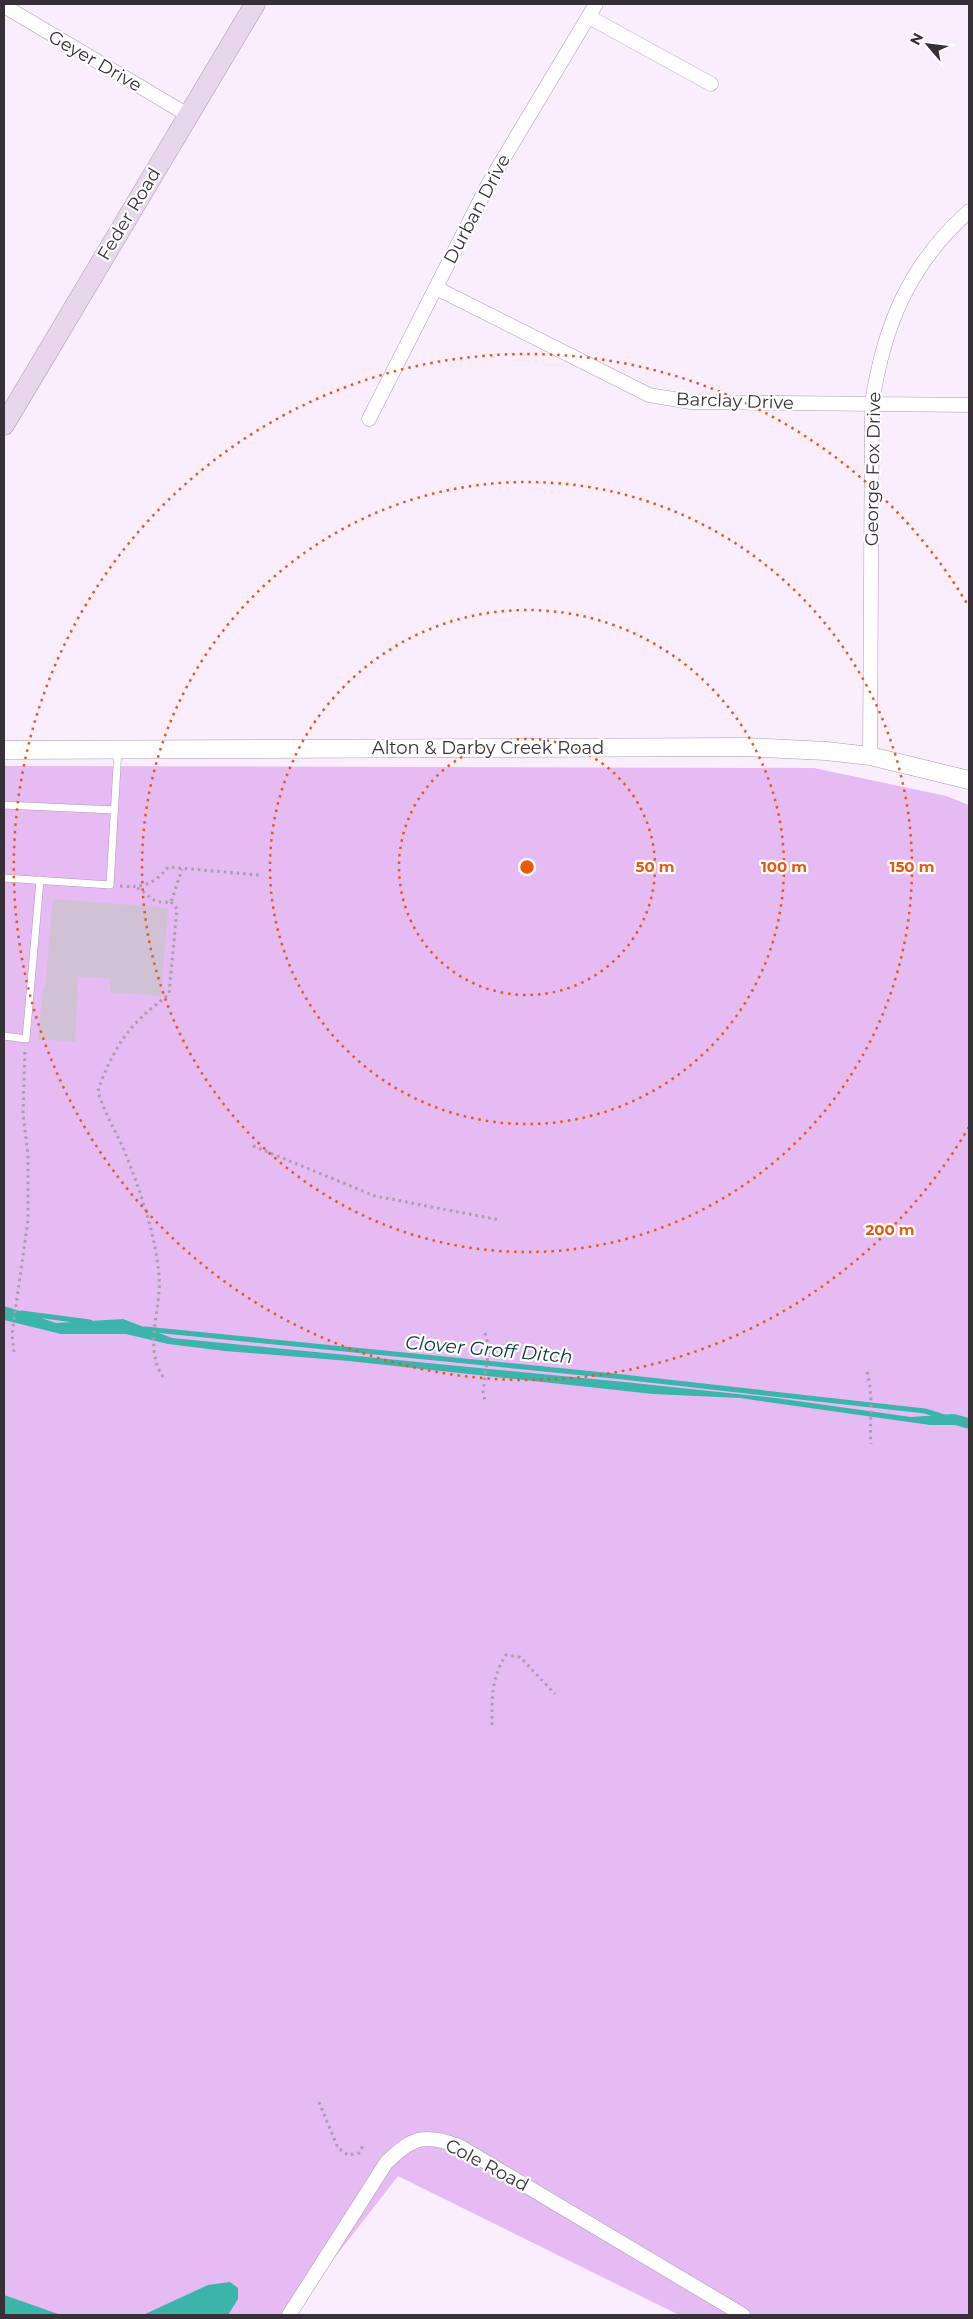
<svg xmlns="http://www.w3.org/2000/svg" width="973" height="2319" viewBox="0 0 973 2319" font-family="Montserrat,sans-serif">
  <style>
    .green { fill: #e6baf2 }
    .water { fill: #3bb4ab }
    .lines { fill: none; stroke-linecap: round; stroke-linejoin: round }
    .stream { stroke: #3bb4ab; stroke-width: 5 }
    .building { fill: #d1c1d5 }
    .service-casing { stroke: #ac9cb0; stroke-width: 8 }
    .minor-casing { stroke: #ac9cb0; stroke-width: 15 }
    .tertiary-casing { stroke: #ac9cb0; stroke-width: 19 }
    .secondary-casing { stroke: #ac9cb0; stroke-width: 21 }
    .path { stroke: #a99eab; stroke-width: 3; stroke-dasharray: 2.5 4; stroke-linecap: butt }
    .service { stroke: #fff; stroke-width: 7 }
    .minor { stroke: #fff; stroke-width: 14 }
    .tertiary { stroke: #fff; stroke-width: 18 }
    .secondary { stroke: #e7d6ec; stroke-width: 20 }
    .ring { fill: none; stroke: #e8590c; stroke-width: 2.5; stroke-dasharray: 2.5 5 }
    .labels { text-anchor: middle; stroke-width: 4.5; stroke-linejoin: round; paint-order: stroke }
    .street-label { font-size: 18px; fill: #373038; stroke: #fff }
    .water-label { font-size: 19px; font-style: italic; fill: #08403c; stroke: #fff }
    .centre { fill: #e8590c; stroke: #fff; stroke-width: 2.5 }
    .ring-label { font-size: 15px; text-anchor: middle; font-weight: bold; fill: #e8590c; stroke: #fff; stroke-width: 4.5; stroke-linejoin: round; paint-order: stroke }
  </style>
  <rect width="100%" height="100%" fill="#faedfe"/>
  <!-- green -->
  <path class="green" d="M4,766L814,768L946,796L969,805V2315H679L398,2176L290,2315H4Z"/>
  <!-- water -->
  <path class="water" d="M4,1306L56,1323L123,1319L172,1338L624,1382L776,1398L911,1417L954,1414L969,1418V1429L955,1425H930L740,1398L653,1394L349,1361L225,1351L168,1344L126,1334H61L4,1320Z
    M230,2282L238,2288V2299L228,2315H143L208,2285Z
    M4,2295L61,2315H4Z"/>
  <g class="lines">
    <!-- stream -->
    <path class="stream" d="M21,1313L90,1322
      M145,1329L614,1376L925,1411L944,1417"/>
  </g>
  <!-- building -->
  <path class="building" d="M53,899L168,908L161,996L110,992L111,979L78,976L75,1042L38,1039L43,989H45Z"/>
  <g class="lines">
    <!-- service casing -->
    <g class="service-casing">
      <path id="service" d="M4,805L114,810
        M4,878L110,885L118,749
        M4,1036L26,1039L40,880"/>
    </g>
    <!-- minor casing -->
    <g class="minor-casing">
      <path id="minor" d="M4,6L188,115
        M589,17L711,84
        M436,288L649,395L691,402L969,405
        M369,419L490,181L596,4
        M870,756L872,403C884,325 909,265 969,211
        M289,2315L386,2163C412,2137 424,2133 459,2146L743,2315"/>
    </g>
    <!-- tertiary casing -->
    <g class="tertiary-casing">
      <path id="tertiary" d="M4,750L744,747L826,751L870,756L969,780"/>
    </g>
    <!-- secondary casing -->
    <g class="secondary-casing">
      <path id="secondary" d="M4,425L255,4"/>
    </g>
    <!-- path -->
    <path class="path" d="M120,886C141,888 154,885 168,867L259,875
      M137,888C152,895 150,904 171,902L182,869
      M253,1146L375,1196L500,1220
      M485,1333L489,1348L483,1391L485,1401
      M14,1352L12,1334L28,1220V1155L23,1114L25,1049
      M867,1372C874,1396 869,1419 871,1444
      M163,1377C143,1346 162,1309 159,1275C155,1232 140,1190 124,1150C115,1130 104,1112 98,1091C106,1066 120,1038 139,1020C148,1010 159,1003 169,994L177,909L171,902
      M492,1725C492,1697 491,1679 506,1655L520,1657L555,1694
      M319,2102L338,2148L348,2155L359,2153L364,2144"/>
    <!-- service -->
    <use href="#service" class="service"/>
    <!-- minor -->
    <use href="#minor" class="minor"/>
    <!-- tertiary -->
    <use href="#tertiary" class="tertiary"/>
    <!-- secondary -->
    <use href="#secondary" class="secondary"/>
  </g>
  <!-- distance rings -->
  <g class="ring">
    <circle cx="527" cy="867" r="128"/>
    <circle cx="527" cy="867" r="257"/>
    <circle cx="527" cy="867" r="385"/>
    <path d="M969 1127A513 513 0 1 1 969 607"/>
  </g>
  <g class="labels">
    <!-- street labels -->
    <g class="street-label">
      <text transform="translate(95 61) rotate(30)" y="6">Geyer Drive</text>
      <text transform="translate(477 209) rotate(-62)" y="6">Durban Drive</text>
      <text transform="translate(129 214) rotate(-59)" y="6">Feder Road</text>
      <text transform="translate(735 401) rotate(2)" y="6">Barclay Drive</text>
      <text transform="translate(873 469) rotate(-89)" y="6">George Fox Drive</text>
      <text x="488" y="754">Alton &amp; Darby Creek Road</text>
      <text transform="translate(487 2165) rotate(28)" y="6">Cole Road</text>
    </g>
    <!-- water labels -->
    <g class="water-label">
      <text transform="translate(489 1349) rotate(5)" y="7">Clover Groff Ditch</text>
    </g>
  </g>
  <circle cx="527" cy="867" r="8" class="centre"/>
  <g class="ring-label">
    <text x="655" y="872">50 m</text>
    <text x="784" y="872">100 m</text>
    <text x="912" y="872">150 m</text>
    <text x="890" y="1235">200 m</text>
  </g>
  <!-- border -->
  <rect width="973" height="2319" fill="none" stroke="#373038" stroke-width="10"/>
  <!-- north arrow -->
  <g transform="translate(928 45) rotate(298)" stroke="#ffffff" stroke-width="4" paint-order="stroke">
  <path d="M0-4L9 19L0 12L-9 19Z" fill="#373038"/>
  <text y="-8" font-size="14" font-weight="bold" text-anchor="middle" fill="#373038">N</text>
  </g>
</svg>
